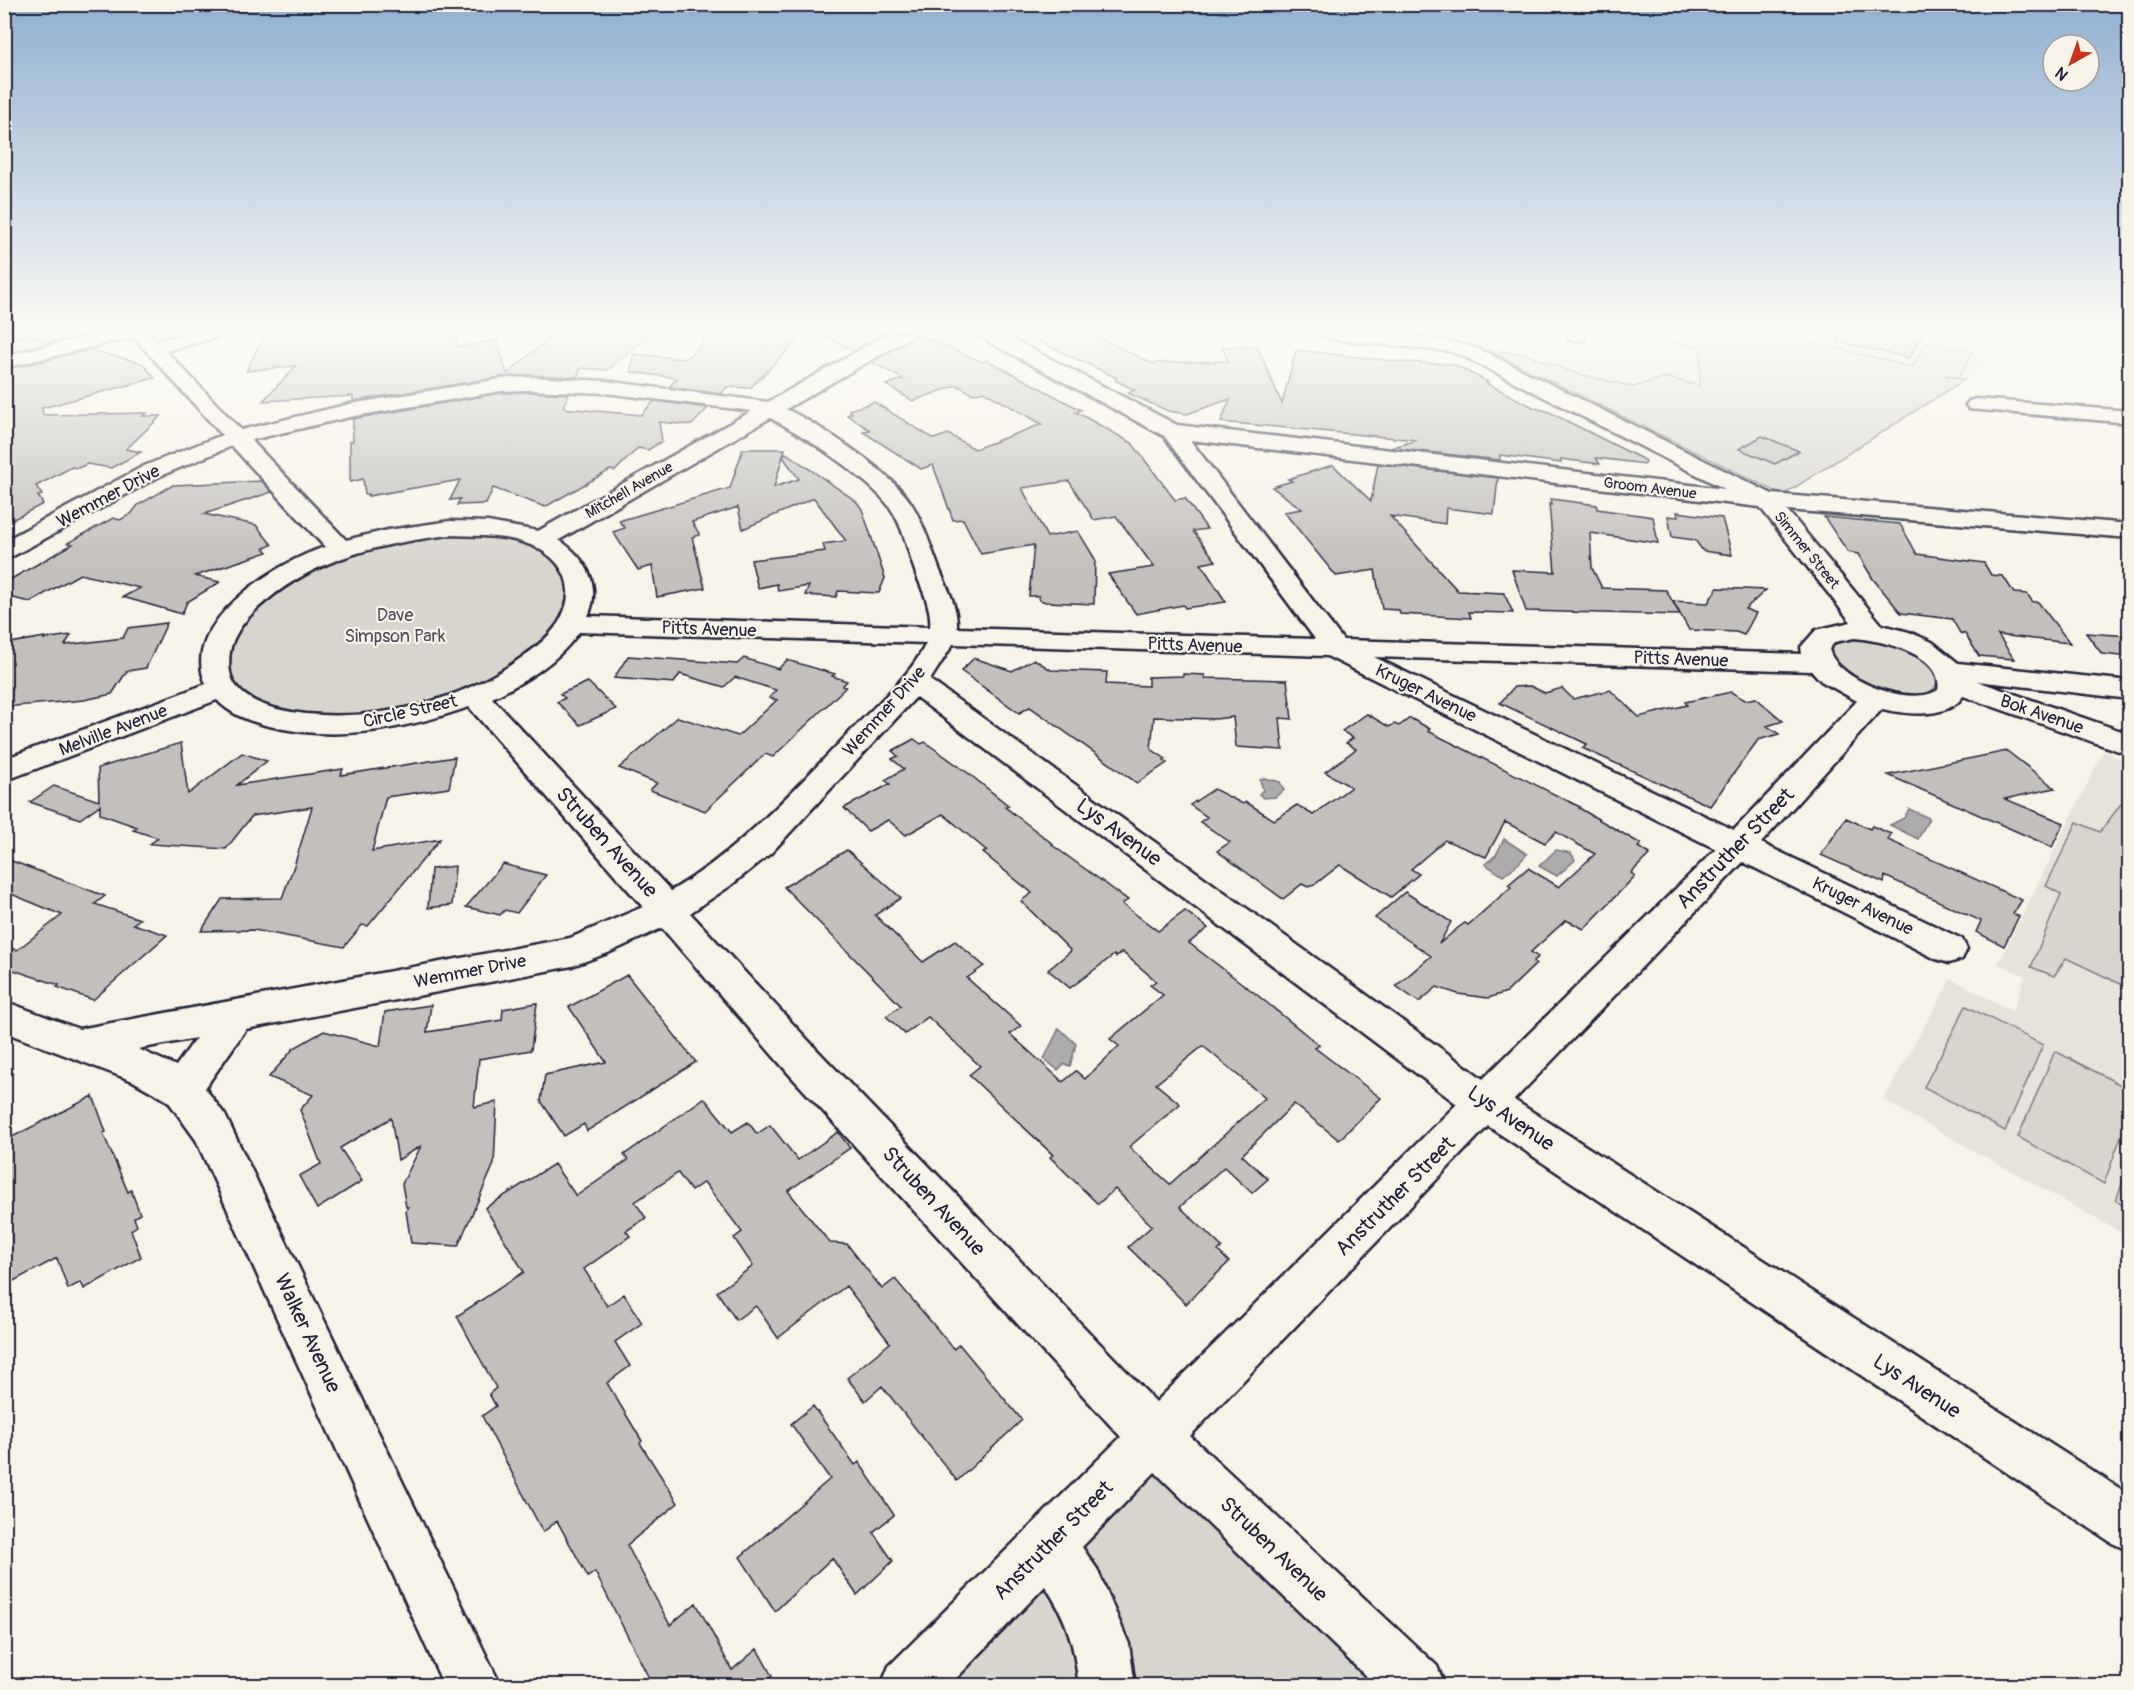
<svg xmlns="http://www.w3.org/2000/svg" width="2134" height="1690" viewBox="0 0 2134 1690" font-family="Pangolin,sans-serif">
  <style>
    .built { fill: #e7e3db }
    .green { fill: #d8d5cf; stroke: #7d7c85; stroke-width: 1.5 }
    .water { fill: #aeabad; stroke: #76747f; stroke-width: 1.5 }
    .building { fill: #c2bfbd; stroke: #22223b; stroke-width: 1.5; fill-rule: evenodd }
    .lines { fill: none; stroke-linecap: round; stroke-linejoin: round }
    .minor-casing { stroke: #22223b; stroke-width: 5 }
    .major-casing { stroke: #22223b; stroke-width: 5 }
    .minor { fill: #f7f3e8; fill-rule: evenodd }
    .major { fill: #f7f3e8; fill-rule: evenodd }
    .labels { text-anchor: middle; stroke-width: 4.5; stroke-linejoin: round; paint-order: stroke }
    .far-street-label { font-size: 15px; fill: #22223b; stroke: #f7f3e8 }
    .street-label { font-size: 18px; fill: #22223b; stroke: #f7f3e8 }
    .park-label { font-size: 18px; fill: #504f60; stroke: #f7f3e8 }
    .near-street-label { font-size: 21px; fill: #22223b; stroke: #f7f3e8 }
  </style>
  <rect width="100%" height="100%" fill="#f7f3e8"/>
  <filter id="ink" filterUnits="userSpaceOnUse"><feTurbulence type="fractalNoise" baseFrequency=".0167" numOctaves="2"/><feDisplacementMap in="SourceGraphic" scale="12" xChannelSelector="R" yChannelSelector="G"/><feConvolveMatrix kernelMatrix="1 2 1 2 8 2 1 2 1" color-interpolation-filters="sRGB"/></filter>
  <g filter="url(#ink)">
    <!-- built -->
    <path class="built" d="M1452,333H2037L1783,495Z
      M2103,752L2129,762V1237L1883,1100L1951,979L2013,1011L2025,976L1998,964Z"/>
    <!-- green -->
    <path class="green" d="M1618,333H1804L1806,341L1912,367L1928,342L1973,352L1959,377L1945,375L1964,380L1783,495L1488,350L1525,354L1575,373L1634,387L1665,377L1700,386L1701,348Z
      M416,534H504L551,551L574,581L564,623L507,673L412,710L328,719L261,707L231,686L223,648L237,620L302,570Z
      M1855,637C1876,639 1935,652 1937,679C1938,702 1890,698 1877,693C1860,686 1843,670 1827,659L1829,646L1835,642Z
      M2129,793V988L2066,958L2054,976L2031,967L2061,894L2046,886L2077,822L2100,832Z
      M1966,1006L2043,1045L2005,1131L1924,1087Z
      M2055,1051L2129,1089V1114L2104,1184L2018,1137Z
      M2129,1163V1209L2116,1201Z
      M1156,1457L1396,1685H1123L1067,1547Z
      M1047,1567L1093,1685L932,1686Z"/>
    <!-- water -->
    <path class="water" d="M1264,778L1280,782L1284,790L1275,797L1263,798L1259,794L1263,790L1260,780Z
      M1909,809L1929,818L1918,839L1890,825L1904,818Z
      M1504,839L1527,854L1518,864L1503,876L1485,864L1496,855Z
      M1556,850L1571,853L1575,860L1557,876L1539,866Z
      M1059,1028L1076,1044L1070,1066L1064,1064L1058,1070L1044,1059Z"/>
    <!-- building -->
    <path class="building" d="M284,333H456L458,347L497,340L507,374L555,333H653L607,370L581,368L577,377L527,375L501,377L353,401V396L263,401L296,366L246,371L264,336Z
      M704,333H805L750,388L727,387L721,394L669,387L677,378L631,372L633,354L685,359L703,343Z
      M821,333H886L853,351Z
      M915,333L982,362L987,360L1081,410L1076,412L1132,443L1175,500L1185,498L1207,529L1193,531L1216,561L1201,564L1226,602L1185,608L1183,605L1136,614L1108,574L1154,567L1116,516L1094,520L1069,481L1022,488L1047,537L1078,531L1095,559L1094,604L1046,602L1039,600V596H1029L1034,545L981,554L963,519L953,520L933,465L921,469L863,432L870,430L847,415L852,413L849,410L874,402L934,439L948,434L975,449L1042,424L983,391L973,394L957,385L913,401L886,385L903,379L872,362L912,339Z
      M1022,333H1090L1151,363L1228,361L1222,347L1257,346L1282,404L1296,350L1402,362L1453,364L1488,382L1486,383L1535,408L1547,411L1646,461L1645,464L1596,458L1600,464L1561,459V463L1500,455V460L1391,448L1417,440L1221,422L1230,399L1187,414L1168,411L1128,393L1135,390L1115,380L1117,378Z
      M1839,333H1923L1909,358L1838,342Z
      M22,335V337L29,335L56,341L4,354V339Z
      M90,350L142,363L155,378L42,408L43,415L147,413L143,416H161L126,449L141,452L111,468L87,464L78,468L72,467L36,486L42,495L38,496L43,504L4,524V370Z
      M527,392L569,394L563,408L641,415L654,401L708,408L692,425L659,422L662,441L648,450L638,448L615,471L610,470L545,507L493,488L486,504L457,505L460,499L450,500L460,480L368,496V494L365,495L363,479L350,482V441H353V419L501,393Z
      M1762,436L1799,451L1775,464L1739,449Z
      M743,449H785L774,487L799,479L783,457L786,453L856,501L862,509L885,578L879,593L838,591L836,597L805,595L809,586L778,591L777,584L758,588L751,560L825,551L823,544L846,541L814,498L743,529L738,507L692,522L700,535L692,537L705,588L657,597L652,566L638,570L613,532L625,528L619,521L730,488Z
      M1378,464L1498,478L1494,514L1446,508L1445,524L1390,516L1458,591L1504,593L1513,613L1469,612L1471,618L1400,614L1399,610L1382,609L1375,570L1336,576L1284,512L1302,509L1272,487L1292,481L1288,479L1333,465L1371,501Z
      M262,481L272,492L204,514L256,525L272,545L264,548L268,552L195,576L220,582L187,602L182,614L123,597L140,588L80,574L30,602L4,596V583L73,544L68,543L113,518L120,520L131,514L138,505L173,485Z
      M1551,499L1597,505V509L1653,517L1658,543L1590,533L1592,568L1602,588L1666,590L1680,615L1526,611L1512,570L1555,572L1549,504L1552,505Z
      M1677,512L1722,518L1732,555L1703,551L1695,540L1672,537L1668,516L1678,517Z
      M1824,517L1900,524L1917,554L1984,563L1991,575L2003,576L2014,593L2027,594L2033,602H2038L2070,643L1998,635L2014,659L1979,656L1965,634L1960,633L1952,619L1901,613L1873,579L1858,554L1848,552Z
      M1717,588L1766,590L1745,609L1756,613L1744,635L1736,632L1689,630L1673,601L1708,603Z
      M167,623L146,668L127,671L112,694L84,700L4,707V644L45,637L44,639L71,635L65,645L123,638L128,628Z
      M2086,633L2130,636V657L2102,654Z
      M628,656L737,664L744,658L778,669L787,660L835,674L832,676L847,681L842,686L846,687L773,757L765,754L705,811L650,790L657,783L619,768L678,717L738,736L777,700L769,698L776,690L735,677L724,687L680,674L674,683L614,678Z
      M974,658L1012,671L1034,659L1051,670L1107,672L1106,684L1148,686V677L1183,676V674L1205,675V678L1287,680L1292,719L1280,718L1283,750L1236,747L1233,717L1215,719L1154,717L1151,749L1166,759L1164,761L1167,763L1137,783L1030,707L1019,713L961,671Z
      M588,682L616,709L580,725L557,702L565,698L560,694Z
      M1530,686L1545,693L1562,688L1573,699L1610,690L1639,717L1687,705L1685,702L1731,692L1745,700L1756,698L1783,721L1767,726L1779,734L1758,740L1710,806L1582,748L1587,744L1500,703L1514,687Z
      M1367,714L1389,727L1394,724L1399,726L1410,718L1430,729L1428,731L1580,807L1579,808L1641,844L1638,847L1650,854L1631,873L1635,876L1584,929L1566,920L1531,952L1538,957L1533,962L1536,964L1507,992L1488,998L1458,994L1437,987L1419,1002L1396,986L1431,956L1375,918L1405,892L1451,922L1439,944L1459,927L1465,923L1468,925L1511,887L1508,885L1528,868L1559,887L1595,854L1556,832L1545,843L1505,822L1486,857L1445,840L1411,869L1419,874L1391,897L1340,865L1314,885L1308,887L1302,884L1283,899L1217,851L1230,842L1200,822L1207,817L1190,805L1214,789L1243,804L1246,802L1274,820L1297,805L1313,815L1351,787L1325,772L1356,749L1346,743L1353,738L1342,731Z
      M914,739L921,744L925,742L968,773L1009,806L1005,807L1053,844L1052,845L1128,900L1122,904L1158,931L1185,911L1208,928L1189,943L1256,994L1319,1045L1315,1048L1381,1098L1339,1140L1294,1104L1242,1155L1268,1179L1252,1193L1224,1167L1180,1207L1222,1247L1218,1251L1229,1262L1186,1304L1128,1247L1152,1226L1115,1189L1098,1204L1050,1157L1053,1155L969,1075L980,1066L928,1017L905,1034L886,1016L901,1006L784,887L847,850L901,898L875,915L923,962L955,941L984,966L967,978L1021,1026L1010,1034L1063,1082L1076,1071L1085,1079L1119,1046L1110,1039L1163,995L1150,985L1156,981L1122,952L1116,957L1114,955L1070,988L1048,970L1071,951L1021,901L1032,893L983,853L987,851L943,814L906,835L888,820L868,831L844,808L890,784L885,780L904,769L892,759L898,756L892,751ZM1203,1046L1265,1098L1170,1184L1129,1147L1180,1104L1156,1084Z
      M181,743L188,794L242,753L267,761L237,785L343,769L341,775L455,757L449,788L386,797L372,851L440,839L368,926L362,925L344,947L254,930L201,931L222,899L282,898L295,863L312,807L252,816L226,849L150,844L158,838L133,830L137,827L100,814V805L80,819L30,802L54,786L99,801L98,768Z
      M2007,751L2055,788L2005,799L2064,823L2052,847L1888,775Z
      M1846,818L1870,829L1872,826L1891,834L1888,840L2022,900L2013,914L2019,916L2004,946L1976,932L1981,921L1885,876L1884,883L1821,855Z
      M4,858L105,896L95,904L140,919L133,924L167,935L93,1000L57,987L59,985L4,967V946L17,950L62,915L4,891Z
      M503,864L546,875L517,913L505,910L500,915L466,907Z
      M455,866L452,905L428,908L431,869Z
      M627,975L696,1062L587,1131L584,1124L564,1136L541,1101L545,1075L606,1062L569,1007Z
      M537,1003L531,1050L479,1059L474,1107L497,1102L494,1164L458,1246L411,1243L406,1211L408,1207H406L402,1184L421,1146L398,1160L391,1118L340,1148L362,1181L317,1209L299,1176L321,1164L300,1110L313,1095L269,1077L294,1048L324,1031L380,1046L385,1012L431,1005L427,1032L502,1020L503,1009Z
      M93,1096L106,1132L103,1133L128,1192L131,1190L140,1214L134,1218L137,1226L131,1230L141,1257L84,1289L81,1282L68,1289L57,1258L4,1286V1141Z
      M704,1098L732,1132L748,1122L757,1134L770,1125L798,1160L838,1132L850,1148L788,1191L830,1243L847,1244L882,1289L895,1279L954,1349L959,1344L1022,1420L957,1481L882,1386L865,1401L847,1378L890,1343L846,1286L778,1338L756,1306L736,1320L717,1292L753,1266L734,1238L742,1232L704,1182L691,1191L678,1173L635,1202L646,1218L626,1231L630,1236L584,1269L607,1306L624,1294L642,1323L615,1342L630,1366L607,1383L642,1441L640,1443L678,1503L627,1545L670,1625L696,1603L732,1670L757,1649L772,1676L762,1686H653L595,1572L588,1577L557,1521L543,1532L482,1416L496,1406L489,1394L496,1388L457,1316L524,1272L485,1208L554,1164L576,1196L628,1160L624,1155Z
      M813,1406L855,1465L859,1462L894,1515L873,1532L893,1561L857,1595L832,1558L775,1611L740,1557L830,1479L791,1424Z"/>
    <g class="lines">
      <!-- minor casing -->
      <g class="minor-casing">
        <path id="minor" d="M130,333H149L157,341L189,333H219L217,337L166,351L241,430L350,404L501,379L527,377L605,381L768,402L890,333H913L911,337L786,409C821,426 890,471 911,503C924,524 931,548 940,571C948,589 958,608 957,628L1315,639L1164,436L980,337L978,333H1001L1177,425L1725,489L1465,357L1448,351L1331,339L1324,337L1322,333C1374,332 1428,333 1479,349L1772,494L2130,524V538L1787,510L1882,625L1909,632L1932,642L1958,663L2130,681V699L1977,681L2130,734V755L1963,696C1947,720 1906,714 1882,709L1761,843L1962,939L1967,949L1962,959L1949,963L1936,959L1743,862L1514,1100L2130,1495V1551L2112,1543L1488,1126L1190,1436L1437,1666L1445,1686H1376L1155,1472L1082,1547L1097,1569L1129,1644L1135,1686H1079C1074,1645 1068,1620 1045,1586L949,1686H881L889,1666L1121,1437L789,1074L662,928L608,953L572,966L246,1029L205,1088L225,1115L501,1686H444L196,1140L168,1101L133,1081L4,1032V1001L79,1029L570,938L643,907L469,707C403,730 335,743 265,725C247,720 230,714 217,700L4,781V759L206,684C178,623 278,562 325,547L232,446L160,476L13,556L4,558V541L144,466L222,435ZM527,390L605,393L752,411L538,531L488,522L450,521L388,530L346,540L251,440L350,417L501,391ZM770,418C801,433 869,479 889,506C903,525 908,552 916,574C923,591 932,609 930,627L588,616C602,585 586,558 559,540ZM1190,440L1760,507L1851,622L1816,630L1801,647L1802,654L1343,640ZM450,535C474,536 499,535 522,542C562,554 582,587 557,625C548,638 534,649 521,658C461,702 378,721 306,714C283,711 251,706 236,686C228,676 228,660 231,647C236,629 251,613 266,601C318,557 384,543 450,535ZM579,632L926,643C911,676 879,701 855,727C796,787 743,848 671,891L492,698C525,682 558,662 579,632ZM1854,638C1880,640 1945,654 1938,690C1910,708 1836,680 1829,649L1835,642ZM953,644L1327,656L1716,849L1483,1079L930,680ZM1374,657L1812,671L1821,681L1857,701L1734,830ZM916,697L1457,1104L1156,1402L817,1050L690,913L730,886L771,853ZM196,1038L176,1066L138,1049Z
          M1567,333H1585L1583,340H1569Z
          M1976,399L2130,411V423L1969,409L1966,405L1969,401Z"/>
      </g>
      <!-- major casing -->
      <g class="major-casing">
        <path id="major" d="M102,333H135L133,337L4,368V356Z"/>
      </g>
      <!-- minor -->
      <use href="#minor" class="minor"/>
      <!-- major -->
      <use href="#major" class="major"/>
    </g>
  </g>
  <!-- sky -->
  <linearGradient id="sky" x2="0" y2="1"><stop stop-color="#91b0d0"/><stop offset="0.58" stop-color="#fbfaf5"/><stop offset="1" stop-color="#fbfaf5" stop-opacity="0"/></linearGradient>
  <rect width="2134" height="570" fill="url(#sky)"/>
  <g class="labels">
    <!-- far-street labels -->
    <g class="far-street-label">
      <text transform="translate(1650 488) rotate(7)" y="5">Groom Avenue</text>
      <text transform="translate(629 490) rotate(-30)" y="5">Mitchell Avenue</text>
      <text transform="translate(1807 550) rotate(51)" y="5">Simmer Street</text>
    </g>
    <!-- street labels -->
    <g class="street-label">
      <text transform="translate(108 496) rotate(-28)" y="6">Wemmer Drive</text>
      <text transform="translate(709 629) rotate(2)" y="6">Pitts Avenue</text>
      <text transform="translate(1195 645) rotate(2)" y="6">Pitts Avenue</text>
      <text transform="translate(1681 659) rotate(2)" y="6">Pitts Avenue</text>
      <text transform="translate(1426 693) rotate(26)" y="6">Kruger Avenue</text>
      <text transform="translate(410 711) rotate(-13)" y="6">Circle Street</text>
      <text transform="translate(884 711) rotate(-48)" y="6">Wemmer Drive</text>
      <text transform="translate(2042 714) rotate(19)" y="6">Bok Avenue</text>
      <text transform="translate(113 730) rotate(-21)" y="6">Melville Avenue</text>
      <text transform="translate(1863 906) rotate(26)" y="6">Kruger Avenue</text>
      <text transform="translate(470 971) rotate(-11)" y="6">Wemmer Drive</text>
    </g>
    <!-- park labels -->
    <g class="park-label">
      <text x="395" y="621">Dave<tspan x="395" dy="21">Simpson Park</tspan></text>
    </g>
    <!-- near-street labels -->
    <g class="near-street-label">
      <text transform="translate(1119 832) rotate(36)" y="7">Lys Avenue</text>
      <text transform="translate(607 842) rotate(48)" y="7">Struben Avenue</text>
      <text transform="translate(1735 848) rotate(-46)" y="7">Anstruther Street</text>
      <text transform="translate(1511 1118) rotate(34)" y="7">Lys Avenue</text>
      <text transform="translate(1395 1196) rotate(-45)" y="7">Anstruther Street</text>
      <text transform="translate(934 1201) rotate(47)" y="7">Struben Avenue</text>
      <text transform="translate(308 1333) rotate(65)" y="7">Walker Avenue</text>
      <text transform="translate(1917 1386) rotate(33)" y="7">Lys Avenue</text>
      <text transform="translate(1053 1540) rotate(-45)" y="7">Anstruther Street</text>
      <text transform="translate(1274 1549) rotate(44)" y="7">Struben Avenue</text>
    </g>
  </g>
  <!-- margin -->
  <rect width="2134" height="1690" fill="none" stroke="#f7f3e8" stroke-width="24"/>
  <rect x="12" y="12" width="2110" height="1666" fill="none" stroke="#22223b" stroke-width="2" filter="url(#ink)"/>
  <!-- north arrow -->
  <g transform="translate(2071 63) rotate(220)"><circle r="28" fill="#f7f3e8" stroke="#a29fa3" stroke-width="1.5"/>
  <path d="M0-4.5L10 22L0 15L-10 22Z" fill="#c8321e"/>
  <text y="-9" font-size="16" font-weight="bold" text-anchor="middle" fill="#22223b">N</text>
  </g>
</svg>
